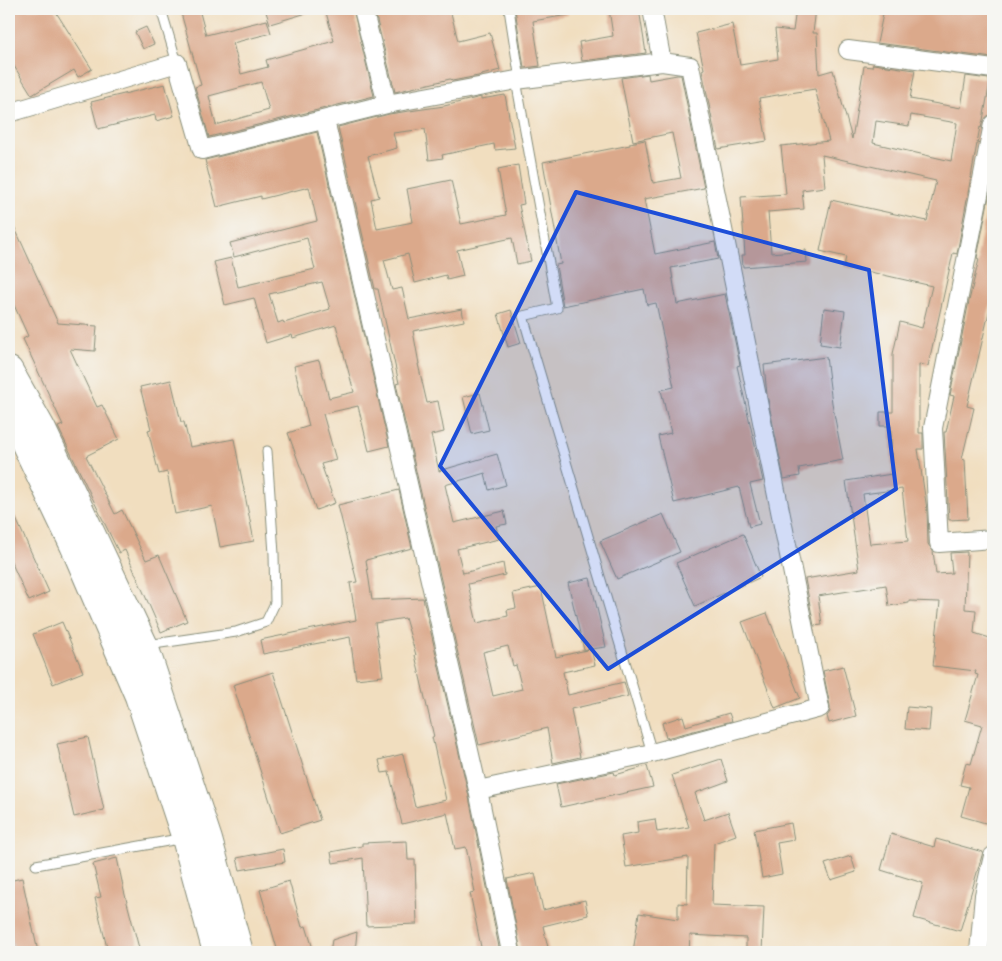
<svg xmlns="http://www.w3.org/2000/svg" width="1002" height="961" viewBox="0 0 1002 961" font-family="Caveat,sans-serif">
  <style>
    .industrial { fill: #ccc2b9 }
    .building { fill: #dba98b; fill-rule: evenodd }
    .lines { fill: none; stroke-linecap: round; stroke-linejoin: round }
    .service-casing { stroke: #888e7a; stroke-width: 11 }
    .minor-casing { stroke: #888e7a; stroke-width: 20 }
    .primary-casing { stroke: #888e7a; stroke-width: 30 }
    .service { stroke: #fff; stroke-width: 9 }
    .minor { stroke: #fff; stroke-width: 18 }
    .primary { stroke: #fff; stroke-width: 28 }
    .marked { fill: #1d4ed8; fill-opacity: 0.2; stroke: #1d4ed8; stroke-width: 4; stroke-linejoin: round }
  </style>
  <rect width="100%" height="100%" fill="#f6f6f2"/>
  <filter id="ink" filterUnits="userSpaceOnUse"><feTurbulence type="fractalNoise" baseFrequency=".02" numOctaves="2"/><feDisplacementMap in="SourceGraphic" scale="10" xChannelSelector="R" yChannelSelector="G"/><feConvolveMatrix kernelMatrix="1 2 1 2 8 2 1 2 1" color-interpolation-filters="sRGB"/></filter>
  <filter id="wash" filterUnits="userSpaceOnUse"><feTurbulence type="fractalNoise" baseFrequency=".0096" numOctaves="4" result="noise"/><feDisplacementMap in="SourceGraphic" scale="20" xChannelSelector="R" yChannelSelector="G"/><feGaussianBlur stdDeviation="1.12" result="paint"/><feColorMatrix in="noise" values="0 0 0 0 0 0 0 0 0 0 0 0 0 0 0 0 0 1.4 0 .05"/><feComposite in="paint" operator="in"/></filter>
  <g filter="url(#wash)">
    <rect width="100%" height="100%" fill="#f1debf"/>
    <!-- industrial -->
    <path class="industrial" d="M9,894L22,952H9Z"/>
    <g id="blocks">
      <!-- building -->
      <path class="building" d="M9,9H54L92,69L78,77L74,70L32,95L9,58Z
        M195,9H199L206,35L267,20L271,33L233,43L241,74L268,67L266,60L334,41L325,9H353L374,96L209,137L195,87L201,85L181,13ZM261,82L269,110L216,125L209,96Z
        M265,9H309L310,12L270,24Z
        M374,9H404L405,13L420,9H431L432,12L450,9L458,41L490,33L500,70L478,76L452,81L450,79L395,92Z
        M515,9H567L568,15L533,21L540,66L524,68Z
        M609,9H639L646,53L582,61L579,42L613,36Z
        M796,9H816L813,33H817L819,74L833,70L852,139L864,66L872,67L873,64L915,70L910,99L961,108L966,76L989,79V82H990L983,120L981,128L980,127L957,254L953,253L928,366L919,364V433H923V449H918L927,510L928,544L933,551L936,574L952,573L950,553L967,552L965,609L976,610L974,633L993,639V809L989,824L961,816L969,787L960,785L966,763L971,764L982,725L965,720L978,675L975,674L976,671L933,666L940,602L909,601V603L889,606L886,585L818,596L822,625L814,626L805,579L859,570L846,481L892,474L891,426H880V412H893V354L900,322L922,328L932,286L844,266L846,257L820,251L831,200L927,221L936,181L822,155L825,187L802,190L804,209L768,212L771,253L806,250L807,262L743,267L742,255H745L741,197L786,194L781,146L829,141L815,89L759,98L767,141L718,149L702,70L704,69L696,33L732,24L740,65L778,59L775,29L793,31ZM911,115L957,123L951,161L873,143L876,121L909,126ZM902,489L908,541L870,544L863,494Z
        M884,9H993V58L877,43Z
        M146,27L154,44L143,49L135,32Z
        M648,74L649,80L677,75H681L704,188L644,199L655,254L715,242L718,259L671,268L677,304L725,294L740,365L737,366L763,481L750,484L760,524L749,527L739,487L674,503L658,436L671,433L661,390L674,387L656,303L647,305L644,289L563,306L556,265L561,264L543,162L630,145V143L645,140L653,183L681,178L672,133L633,141L621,78Z
        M165,84L174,116L156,121L155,115L98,129L91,102Z
        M505,95L515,148L495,150L494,144L442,155L443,158L429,160L425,129L393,133L397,148L368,156L379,197L371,199L377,229L413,222L407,189L451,180L461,224L506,215L498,169L518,165L524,204L519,205L531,261L517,264L512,238L457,250L463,276L447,280L446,275L415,283L408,254L384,260L392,290L402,288L409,319L462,309L464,321L413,331L419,364H418L427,403L438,401L444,432L431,435L439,471L497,454L506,485L489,490L485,473L445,485L454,523L504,511L507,524L496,526L499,539L457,549L463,573L503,563L505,575L468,584L477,623L508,616L507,610L516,608L513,593L541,587L556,657L591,649L595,665L563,672L568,695L624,682L628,696L571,709L580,757L553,763L547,728L479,745L396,384L399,383L378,289H375L338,127L389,114L444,106L481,97V99ZM508,646L513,666L516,665L522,689L493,696L483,652Z
        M317,132L389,446L369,451L358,406L323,414L336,460L321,464L335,503L316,510L288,433L309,426L294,366L319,360L329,398L354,392L336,325L293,338L292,335L266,343L254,298L225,305L214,262L231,258L238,287L315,269L307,238L234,257L230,243L317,221L309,187L261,199V196L217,207L205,160ZM322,282L330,309L284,323L283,321L278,323L269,294Z
        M991,186L993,187V295L967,406L974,408L962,459L965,460L968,519L949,520L944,432H946L954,396L950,395L969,301L979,259L977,258Z
        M9,215L58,323L97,326L95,351L70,349L97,407L102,405L119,439L86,456L115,514L122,510L146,560L159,555L187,621L161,632L125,550L119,553L58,427L63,425L23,339L28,336L9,294Z
        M824,308L845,311L840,347L820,344Z
        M511,310L521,343L508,347L498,314Z
        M826,357L832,403L843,460L799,468L800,476L784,479L767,395L764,365Z
        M171,380L181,422H184L190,447L234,439L254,541L220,547L212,506L175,514L167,472L159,474L148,430L151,429L140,387Z
        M480,393L489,430L472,434L463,397Z
        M399,490L412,548L366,560L372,600L423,598L468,792L500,952H482L470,893L475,892L466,847L455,849L447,813L402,824L389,772L382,773L379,760L403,754L415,807L446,800L432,737H434L415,655H416L405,618L375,623L383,676L356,679L350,637L263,654L260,640L356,620L350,583L357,582L338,505Z
        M9,503L49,592L29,601L9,557Z
        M663,514L680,552L617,579L600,541Z
        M743,534L761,577L695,606L676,563Z
        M590,578L606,647L584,650L568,583Z
        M767,613L800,698L775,708L742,622Z
        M62,622L83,672L53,684L33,634Z
        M843,666L856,716L829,723L827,716L830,712V706L823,671Z
        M273,672L320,820L280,833L233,685Z
        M907,707L931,709L929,731L905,729Z
        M729,713L732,721L666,738L662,723L683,716L686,726Z
        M88,737L104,810L74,817L57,744Z
        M721,759L728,781L695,793L704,820L728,812L736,835L714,843L712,905L764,907L762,952H746V938L690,935L689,952H633L639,913L678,919V903L687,904L688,857L626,867L621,836L638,833L637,822L655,819L657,832L689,827L672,775Z
        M647,766L653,787L561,807L556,784L614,772L615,775Z
        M791,823L794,840L777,843L782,874L762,878L754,830Z
        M891,834L934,847L936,839L983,852L960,931L914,918L923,883L881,870Z
        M407,841L408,860H415L417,924L366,926L363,858L333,863L331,852L362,846V843Z
        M283,849L285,862L240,870L237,858Z
        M851,856L856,872L831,880L825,864Z
        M117,858L124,891L140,952H108L95,898L101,897L93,864Z
        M535,873L543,910L585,900L588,915L543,926L549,952H521L507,879Z
        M22,878L38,952H15L9,922V881Z
        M289,881L302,927L306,926L314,952H278L260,890Z
        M357,932L355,952H330L332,940Z"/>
    </g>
  </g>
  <g filter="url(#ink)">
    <use href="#blocks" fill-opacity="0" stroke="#888e7a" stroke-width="1"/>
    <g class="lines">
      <!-- service casing -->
      <g class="service-casing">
        <path id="service" d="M161,9L177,63
          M509,9L520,80
          M516,80L557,308L523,316L652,753
          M147,645L236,632L266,622L275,603L274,554L267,451
          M36,865L184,838"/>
      </g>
      <!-- minor casing -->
      <g class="minor-casing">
        <path id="minor" d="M363,9L387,104
          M652,9L662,62
          M848,50L993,69
          M9,113L177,63L202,150L387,104L516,80L662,62L690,66L820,708L652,753L478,790
          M325,120L478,790L511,952
          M993,124L933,428L939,543L993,539
          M979,952L984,895L993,856"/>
      </g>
      <!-- primary casing -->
      <g class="primary-casing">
        <path id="primary" d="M9,371L41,428L144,646L208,840L239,952
          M9,409L74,545L139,696L186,838L217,952"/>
      </g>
      <!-- service -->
      <use href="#service" class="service"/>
      <!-- minor -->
      <use href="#minor" class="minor"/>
      <!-- primary -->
      <use href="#primary" class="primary"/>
    </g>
  </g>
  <!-- marked area -->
  <path class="marked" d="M576,192L869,270L896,489L608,669L440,466Z"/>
  <!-- margin -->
  <rect width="1002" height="961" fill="none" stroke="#f6f6f2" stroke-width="30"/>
</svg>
